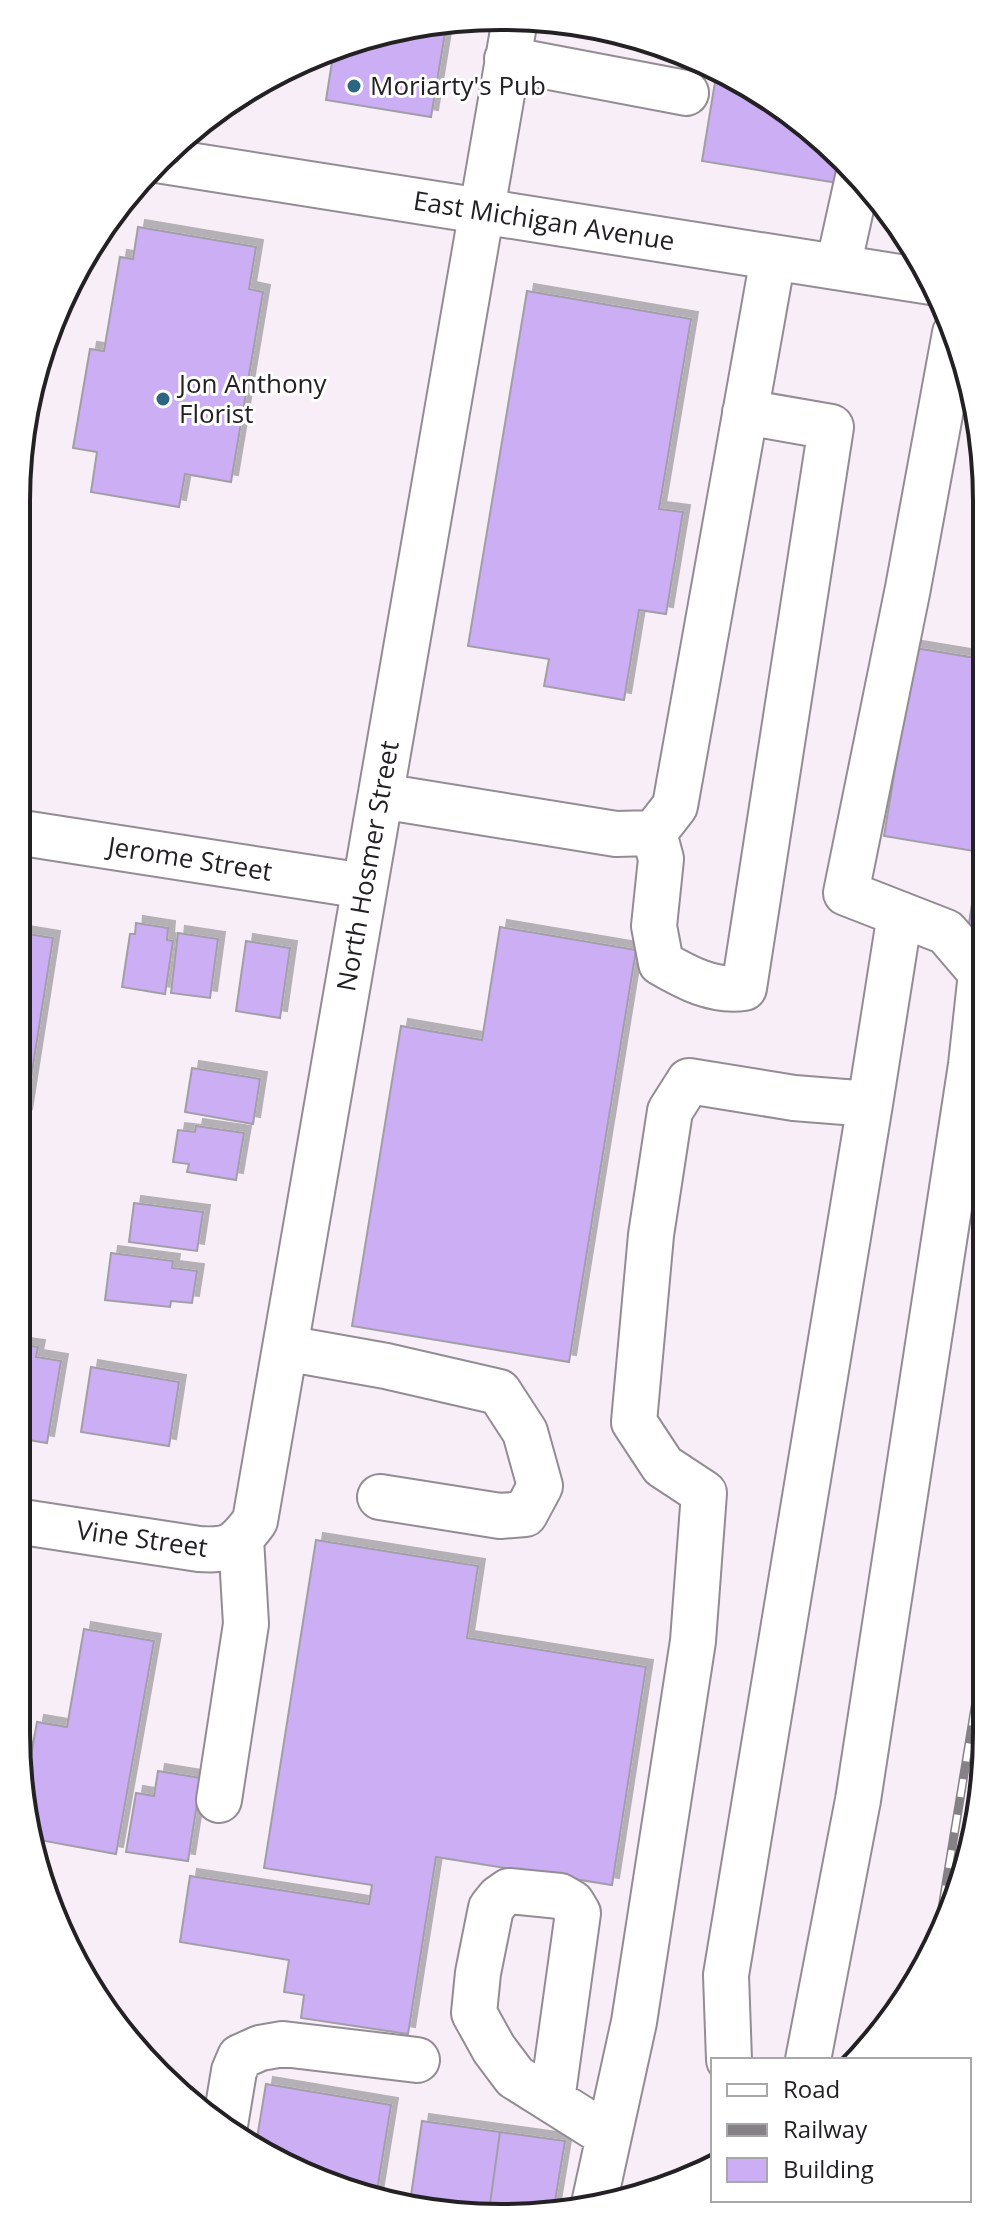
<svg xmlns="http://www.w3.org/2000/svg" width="1003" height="2234" viewBox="0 0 1003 2234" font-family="'Open Sans',sans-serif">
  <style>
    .building { fill: #ccaef5; stroke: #a29ea8; stroke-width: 2; filter: url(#shadow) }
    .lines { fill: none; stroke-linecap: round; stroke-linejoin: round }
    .minor-casing { stroke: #938c94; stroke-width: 48 }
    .major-casing { stroke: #938c94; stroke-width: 48 }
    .minor { stroke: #fff; stroke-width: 44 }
    .major { stroke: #fff; stroke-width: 44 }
    .rail-casing { stroke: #868087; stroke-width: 9 }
    .rail { stroke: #fff; stroke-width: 6; stroke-dasharray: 18; stroke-linecap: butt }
    .poi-dot { fill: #2d6680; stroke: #fff; stroke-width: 3 }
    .labels { text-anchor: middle; stroke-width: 6; stroke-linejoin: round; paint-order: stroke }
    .poi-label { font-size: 26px; fill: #242125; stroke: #fff; text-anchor: start }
    .street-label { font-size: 26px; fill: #242125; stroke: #fff }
    .rim { fill: none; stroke: #242125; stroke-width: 4 }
  </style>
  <defs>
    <filter id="shadow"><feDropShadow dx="7" dy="-7" stdDeviation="0" flood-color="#0004"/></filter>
  </defs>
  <rect width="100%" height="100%" fill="#f7eef8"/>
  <!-- building -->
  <path class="building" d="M446,27L431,117L326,100L334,49Z
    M717,70L797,116L841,161L838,183L702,161Z
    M138,227L256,247L249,289L263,292L231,482L185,474L179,507L91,492L97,452L73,448L90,349L104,351L120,257L133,259Z
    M527,291L691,319L659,509L683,512L666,614L639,610L624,700L544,686L549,659L468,646Z
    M983,615L984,933L968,930L980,852L884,836L915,648L976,658Z
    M136,923L168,928L167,940L173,941L165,994L122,987L130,934H135Z
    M500,927L636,950L569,1362L352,1326L401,1026L482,1040Z
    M16,932L53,938L25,1116L16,1114Z
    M178,933L218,939L210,998L171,993Z
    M246,941L290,948L280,1018L236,1011Z
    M192,1068L260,1079L253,1124L185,1112Z
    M196,1126L244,1133L236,1180L187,1172L189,1164L173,1162L178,1130L195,1132Z
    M134,1203L203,1212L197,1251L129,1242Z
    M111,1253L173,1261L172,1268L197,1271L192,1303L171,1301L170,1307L105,1300Z
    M16,1344L38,1347L36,1357L61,1361L47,1443L16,1438Z
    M91,1367L179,1382L169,1446L81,1432Z
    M316,1540L478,1566L467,1638L646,1667L612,1885L436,1857L408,2034L301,2018L304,1995L284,1992L289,1960L180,1942L190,1876L369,1904L372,1885L264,1868Z
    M84,1629L154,1641L116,1854L34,1839L25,1788L37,1722L67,1727Z
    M18,1747L28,1749L23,1776Z
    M158,1771L201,1778L188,1861L126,1852L136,1793L154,1796Z
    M266,2084L391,2105L376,2197L255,2150Z
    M422,2121L500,2132L489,2211L409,2209Z
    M500,2132L565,2141L553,2213L489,2211Z"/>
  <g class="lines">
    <!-- minor casing -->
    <g class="minor-casing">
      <path id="minor" d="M507,59L686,93
        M838,267L858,177
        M381,796L616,834L654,833L675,806L773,258
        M16,832L364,886
        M654,833L661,859L654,926L661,963C687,978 713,992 744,988L831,427L745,412
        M285,1348L386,1366L499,1392L525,1432L540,1486L525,1514L500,1516L380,1497
        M16,1521L199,1549C230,1551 236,1546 255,1521L515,19
        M219,1800L246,1624L241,1539
        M729,2060L726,1975L870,1104
        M808,2060L858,1800L971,1065L981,973L946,932L846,893L908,588L955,333
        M552,2100L578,1913L572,1903L560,1896L509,1891L499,1898L491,1908L478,1973L474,2013L494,2049L515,2077L609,2136
        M225,2125L234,2071L240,2057L260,2048L283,2044L417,2060
        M594,2204L634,2022L693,1641L704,1493L663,1466L634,1422L651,1235L670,1111L689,1081L794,1098L870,1104L900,914"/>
    </g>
    <!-- major casing -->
    <g class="major-casing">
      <path id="major" d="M157,160L931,282"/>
    </g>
    <!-- minor -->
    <use href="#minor" class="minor"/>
    <!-- major -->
    <use href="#major" class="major"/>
    <!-- rail casing -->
    <g class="rail-casing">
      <path id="rail" d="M937,1939L987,1634"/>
    </g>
    <!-- rail -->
    <use href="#rail" class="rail"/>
  </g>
  <!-- markers -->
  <g class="poi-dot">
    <circle cx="354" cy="86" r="8"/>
    <circle cx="163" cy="399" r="8"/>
  </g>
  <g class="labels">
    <!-- poi labels -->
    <g class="poi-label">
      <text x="370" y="95">Moriarty's Pub</text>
      <text x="179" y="393">Jon Anthony<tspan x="179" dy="30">Florist</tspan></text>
    </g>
    <!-- street labels -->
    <g class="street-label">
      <text transform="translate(544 221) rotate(9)" y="9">East Michigan Avenue</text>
      <text transform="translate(190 859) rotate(9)" y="9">Jerome Street</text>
      <text transform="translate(368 866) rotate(-80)" y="9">North Hosmer Street</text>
      <text transform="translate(142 1539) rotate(8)" y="9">Vine Street</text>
    </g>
  </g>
  <!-- crop -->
  <path d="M0 0H1003V2234H0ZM501 30H502A471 471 0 0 1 973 501V1733A471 471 0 0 1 502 2204H501A471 471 0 0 1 30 1733V501A471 471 0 0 1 501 30Z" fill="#fff" fill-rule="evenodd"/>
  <path class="rim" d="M501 30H502A471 471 0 0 1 973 501V1733A471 471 0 0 1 502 2204H501A471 471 0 0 1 30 1733V501A471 471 0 0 1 501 30Z"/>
  <!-- legend -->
  <rect x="711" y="2058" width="260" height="144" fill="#ffffff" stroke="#a7a6a8" stroke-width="2"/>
  <rect x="727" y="2084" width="40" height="12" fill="#ffffff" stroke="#a7a6a8" stroke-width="2"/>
  <text x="783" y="2098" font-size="24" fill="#242125">Road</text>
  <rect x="727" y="2124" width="40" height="12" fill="#868087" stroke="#a7a6a8" stroke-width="2"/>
  <text x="783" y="2138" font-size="24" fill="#242125">Railway</text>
  <rect x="727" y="2158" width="40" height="24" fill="#ccaef5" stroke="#a7a6a8" stroke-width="2"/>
  <text x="783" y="2178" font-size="24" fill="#242125">Building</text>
</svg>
